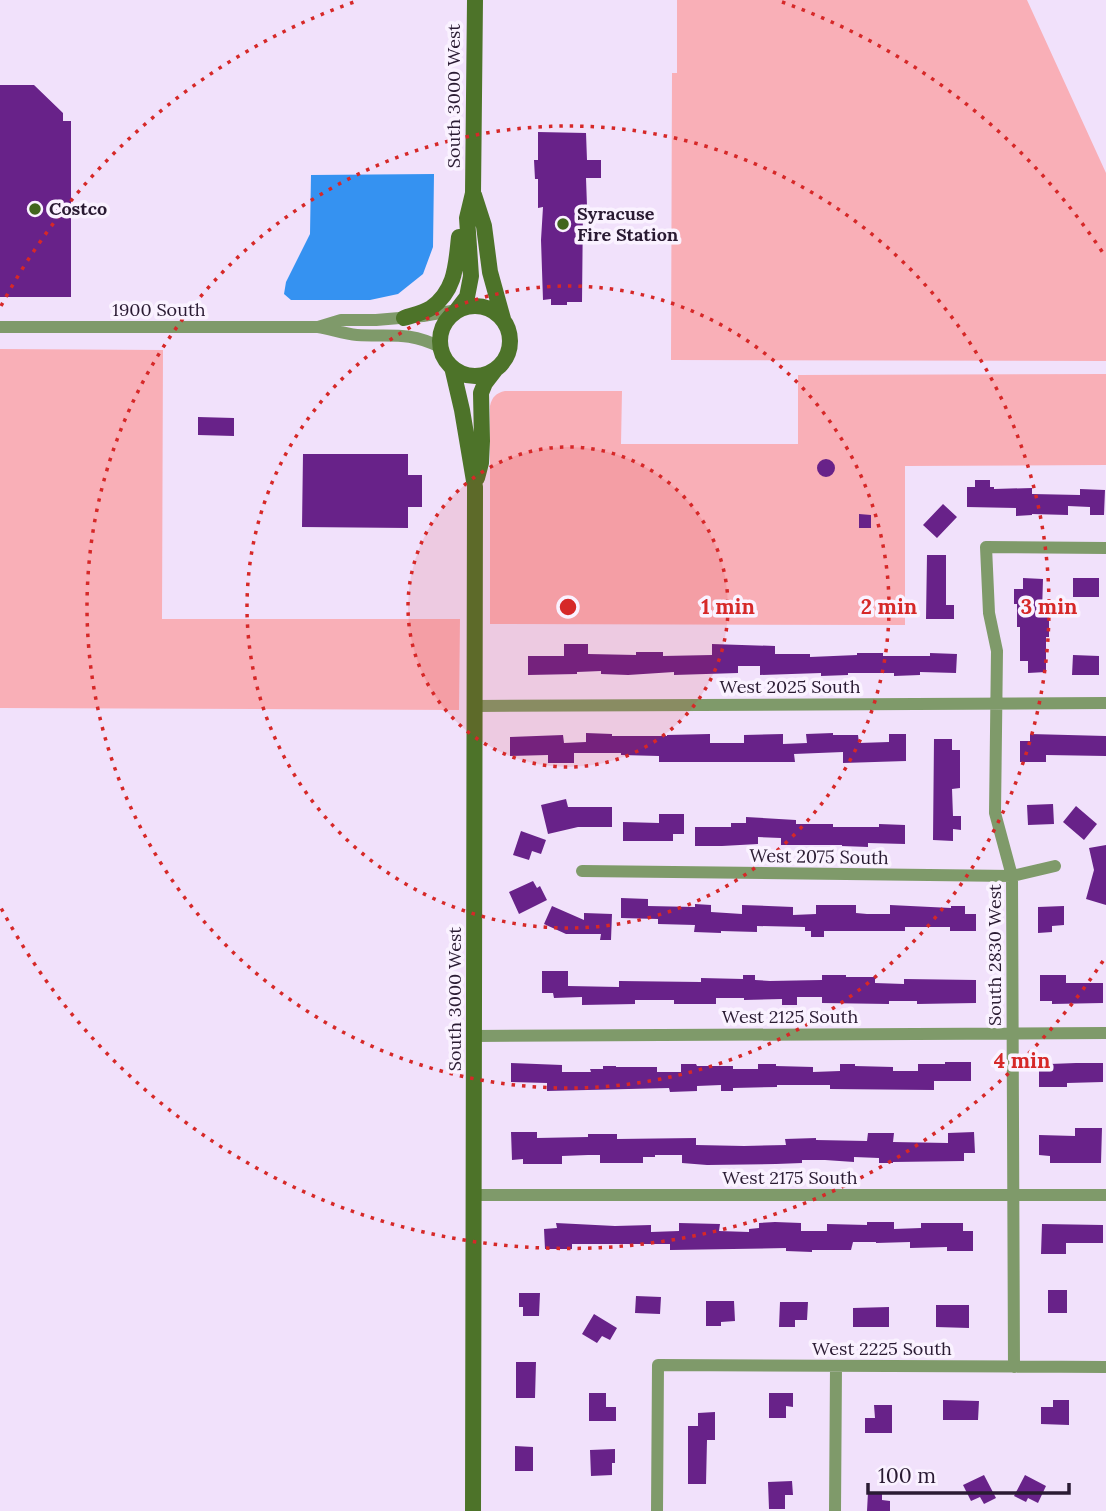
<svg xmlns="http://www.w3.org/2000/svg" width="1106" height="1511" viewBox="0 0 1106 1511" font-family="Lora,serif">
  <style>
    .green { fill: #f9afb7 }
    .water { fill: #3592f1 }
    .building { fill: #682289 }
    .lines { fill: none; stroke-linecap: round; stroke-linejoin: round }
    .street { stroke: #7f9a6a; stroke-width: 12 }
    .secondary { stroke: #4d7329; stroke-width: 16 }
    .ring { fill: none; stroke: #d62828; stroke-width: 3.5; stroke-dasharray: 3.5 7 }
    .poi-dot { fill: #41651e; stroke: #faf2ff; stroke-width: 2.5 }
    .labels { text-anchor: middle; stroke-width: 7; stroke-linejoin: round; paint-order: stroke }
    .street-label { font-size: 18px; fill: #2a1b33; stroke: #faf2ff }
    .poi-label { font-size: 18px; font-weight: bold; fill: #2a1b33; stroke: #faf2ff; text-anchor: start }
    .centre { fill: #d62828; stroke: #faf2ff; stroke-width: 3.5 }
    .ring-label { font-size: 21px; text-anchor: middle; font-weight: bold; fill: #d62828; stroke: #faf2ff; stroke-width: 7; stroke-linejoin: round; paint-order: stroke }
  </style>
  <rect width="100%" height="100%" fill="#f1e1fb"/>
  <!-- green -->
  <path class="green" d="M677,0H1027L1106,173V361L671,360L672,73H677Z
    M0,349L163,350L162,619H460L459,710L0,708Z
    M1106,374V465L905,466V625L490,624V406C492,397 496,393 505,391H622L621,444H798V375Z"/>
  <!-- water -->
  <path class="water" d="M434,174L433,247L423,274L398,294L370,300H291L284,294L286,282L310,234L311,175Z"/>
  <!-- building -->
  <path class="building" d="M0,85H34L63,113V121H71V297H0Z
    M538,132L586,133L587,160H601V178H586L587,206H583L582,302H567V305H551V299L543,300L541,240L543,207L538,208V179H535L534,160H538Z
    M198,417L234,418V436L198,435Z
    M303,454H408V475H422V507H408V528L302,527Z
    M817 468a9 9 0 1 1 18 0a9 9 0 1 1-18 0Z
    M975,480H990V487H994V489L1032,488V494L1080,495V489L1105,490L1104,515H1090V507L1068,506V515L1032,514V515L1016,516V508L967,507V487H975Z
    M943,504L957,517L937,538L923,525Z
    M859,514L871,515V528H859Z
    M927,555H946V605H954V619H926Z
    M1023,578L1043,579L1042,612H1049V637H1046V672L1028,673V661H1020V627H1017V604H1014V589H1023Z
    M1073,578H1099V597H1073Z
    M564,644H588V654L636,655V652H663V656L712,655V644L775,646V654H810V657L857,655V653H883V656H930V653L957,654L956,673L920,672V675L894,676V673H848V675L821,676V673L760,675V666H738V673L674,675V672L628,675L601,674V671L577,672V674L528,675V656H564Z
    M1073,655L1099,656V675H1072Z
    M586,733L612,734V736H667V735L710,734V743H744V735L783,734V744L807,743L806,734L833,733V735H858L859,743L889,742V734H906V761L843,763V752L794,754L795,762H659V756L621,755V753H574V763H548V755L510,756V737L563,735L564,743L586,742Z
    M1030,734L1106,736V756L1046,755V762H1020V741H1030Z
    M934,739H952V750H960V788L952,789L953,816H961V830L953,829V841L933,840Z
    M566,799L568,807H612V827H578L548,834L541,805Z
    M1053,804L1054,824L1028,825L1027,805Z
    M1076,806L1097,824L1084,840L1063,822Z
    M659,814H684V834H673V841H623V822L659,823Z
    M746,817L796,820V824H833V827H879V824L905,825V844L868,843V847L842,846V845H781V838L758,837V844L722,846H695V827H731V823H746Z
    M521,831L546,840L541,854L532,851L529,860L513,855Z
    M1106,845V905L1086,899L1094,870L1089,848Z
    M533,881L537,888L540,886L547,900L519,914L509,892Z
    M621,898L648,899V906L695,907V904L711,905V912L742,914V905L793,907V915L816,914V905H856V913L867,914H890V905L951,908V906H965V914H976V931H950V927H905V931H824V937H811V931H805V927L757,926V932L721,931V933L694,932L695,925L658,924V919L621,918Z
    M552,906L584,920V913L612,914L611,940H600L601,934H566L544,924Z
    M1064,906V925L1052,926V932L1038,933V907Z
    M542,971H568V986L619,987V981L701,982V978L743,979V975H755V980L770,981L822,980V975H846V977H875V983L904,984V979L976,980V1003L917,1004V1001H889V1004L822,1003V997H797V1005H782V999L744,1000V998H716V1004H674V1000H635V1004L582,1005V997L554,998L553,993H542Z
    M1040,975H1066V983H1103V1003L1052,1004V1001H1040Z
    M945,1062H971V1081H934V1090L830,1089V1085H777V1087L733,1088V1091H721V1085L697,1086V1091L670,1092L669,1088L547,1091V1083L511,1082V1063L562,1065V1072H591L590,1069H603V1066H616V1067H657V1072H681V1064H696L697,1066H733V1069H758V1064H776V1066L813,1067V1072L840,1071V1064H855V1066L893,1067V1071H918V1064H945Z
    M1076,1063H1103V1082L1067,1083V1087H1039V1069L1051,1068L1050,1064Z
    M1075,1128H1102L1101,1163H1050V1156L1039,1155V1135L1075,1136Z
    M511,1132H537V1138L588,1137V1134H617V1139L696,1138V1145L744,1146L786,1145L785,1139L816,1138V1140L867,1141L868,1133H894L893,1142L948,1143V1133L974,1132L975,1153H964V1161L893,1162V1163H879V1158L854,1157V1162L825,1160H802V1163L776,1164L707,1165L682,1163V1155H655V1157H643V1163H600V1155H588L562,1156V1164H523V1159L512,1160Z
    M775,1222L801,1223V1231H827V1224L867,1225V1222H894V1229L921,1228V1223H963V1231H973V1251H947V1247L910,1248V1242L876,1243V1242H853L851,1250H812V1252L786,1251V1248L670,1250V1244H572V1249H545L544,1229L557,1228L556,1223L615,1226L651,1225V1232L679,1231V1223L720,1224L719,1231L749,1232V1229L759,1228V1223Z
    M1042,1224L1103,1225V1243H1066V1254H1041Z
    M1048,1290H1067V1313H1048Z
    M519,1293H540L539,1316H523V1307H519Z
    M636,1296L661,1297L660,1314L635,1313Z
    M706,1301H734L735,1321L721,1322V1326H706Z
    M780,1302H808L807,1320H795V1327H779Z
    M936,1305H969V1328L936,1327Z
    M889,1307V1327H853V1308Z
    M594,1314L617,1328L610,1340L602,1336L597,1343L582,1334Z
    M516,1362H536L535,1398H516Z
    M589,1393H606V1407H616V1421H589Z
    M769,1393H793V1407L786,1406V1418H769Z
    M943,1400L979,1401L978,1420H943Z
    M1053,1400H1069V1425L1041,1424V1407H1053Z
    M874,1405H892V1433H865V1418H875Z
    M715,1412V1440H707L706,1484H688V1426H698V1413Z
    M515,1446L533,1447V1471H515Z
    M615,1449V1463H612V1475L591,1476L590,1450Z
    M984,1475L996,1498L984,1504L980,1497L971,1501L963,1485Z
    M1025,1475L1046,1486L1038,1503L1028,1498L1026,1502L1014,1496Z
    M792,1481L793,1495H785V1509H769L768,1482Z
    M868,1492H882V1500L890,1501V1511H867Z"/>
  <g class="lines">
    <!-- street -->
    <path class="street" d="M0,327H318C331,329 344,334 357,335C391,337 408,331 440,347
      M318,327L341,320H376L423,316L457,310
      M475,706L1106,703
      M582,871L1012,876L1055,866
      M474,1036L1106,1033
      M474,1195H1106
      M1014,1367L1012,876L995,813L997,651L989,613L986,547L1106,548
      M657,1511L658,1365L1106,1367
      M835,1511L836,1366"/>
    <!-- secondary -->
    <path class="secondary" d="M474,195L484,226L490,272L503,319
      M440 341a35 35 0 1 1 70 0a35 35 0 1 1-70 0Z
      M457,310L467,297L471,276L467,218L473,193L475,0
      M404,318C413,315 423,313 431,308C456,290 456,264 459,237
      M452,367L462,410L475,487L473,1511
      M477,478L481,463L482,441L481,393L485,383L495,370"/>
  </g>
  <!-- distance rings -->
  <circle cx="568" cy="607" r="160" fill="#d62828" fill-opacity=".12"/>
  <g class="ring">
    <circle cx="568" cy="607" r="160"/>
    <circle cx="568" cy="607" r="321"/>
    <circle cx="568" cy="607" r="481"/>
    <path d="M1103 961A642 642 0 0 1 1 908M1 306A642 642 0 0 1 354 2M782 2A642 642 0 0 1 1103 253"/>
  </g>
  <!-- markers -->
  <g class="poi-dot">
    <circle cx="35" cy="209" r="7"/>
    <circle cx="563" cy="224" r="7"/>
  </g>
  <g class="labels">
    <!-- street labels -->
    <g class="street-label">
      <text transform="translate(454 96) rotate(-90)" y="6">South 3000 West</text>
      <text x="159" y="316">1900 South</text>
      <text x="790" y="693">West 2025 South</text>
      <text transform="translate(819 857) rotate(1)" y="6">West 2075 South</text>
      <text transform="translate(995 955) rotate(-90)" y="6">South 2830 West</text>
      <text transform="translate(455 999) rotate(-90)" y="6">South 3000 West</text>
      <text x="790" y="1023">West 2125 South</text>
      <text x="790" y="1184">West 2175 South</text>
      <text x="882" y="1355">West 2225 South</text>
    </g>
    <!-- poi labels -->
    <g class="poi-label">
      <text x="49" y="215">Costco</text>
      <text x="577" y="220">Syracuse<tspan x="577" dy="21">Fire Station</tspan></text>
    </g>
  </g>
  <circle cx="568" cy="607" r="10" class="centre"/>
  <g class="ring-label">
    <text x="728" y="614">1 min</text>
    <text x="889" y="614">2 min</text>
    <text x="1049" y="614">3 min</text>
    <text x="1022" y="1068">4 min</text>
  </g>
  <!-- scale -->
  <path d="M868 1483v10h201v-10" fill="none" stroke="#2a1b33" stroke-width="3.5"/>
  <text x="878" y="1483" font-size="21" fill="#2a1b33" stroke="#faf2ff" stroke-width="5" paint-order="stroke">100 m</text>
</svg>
